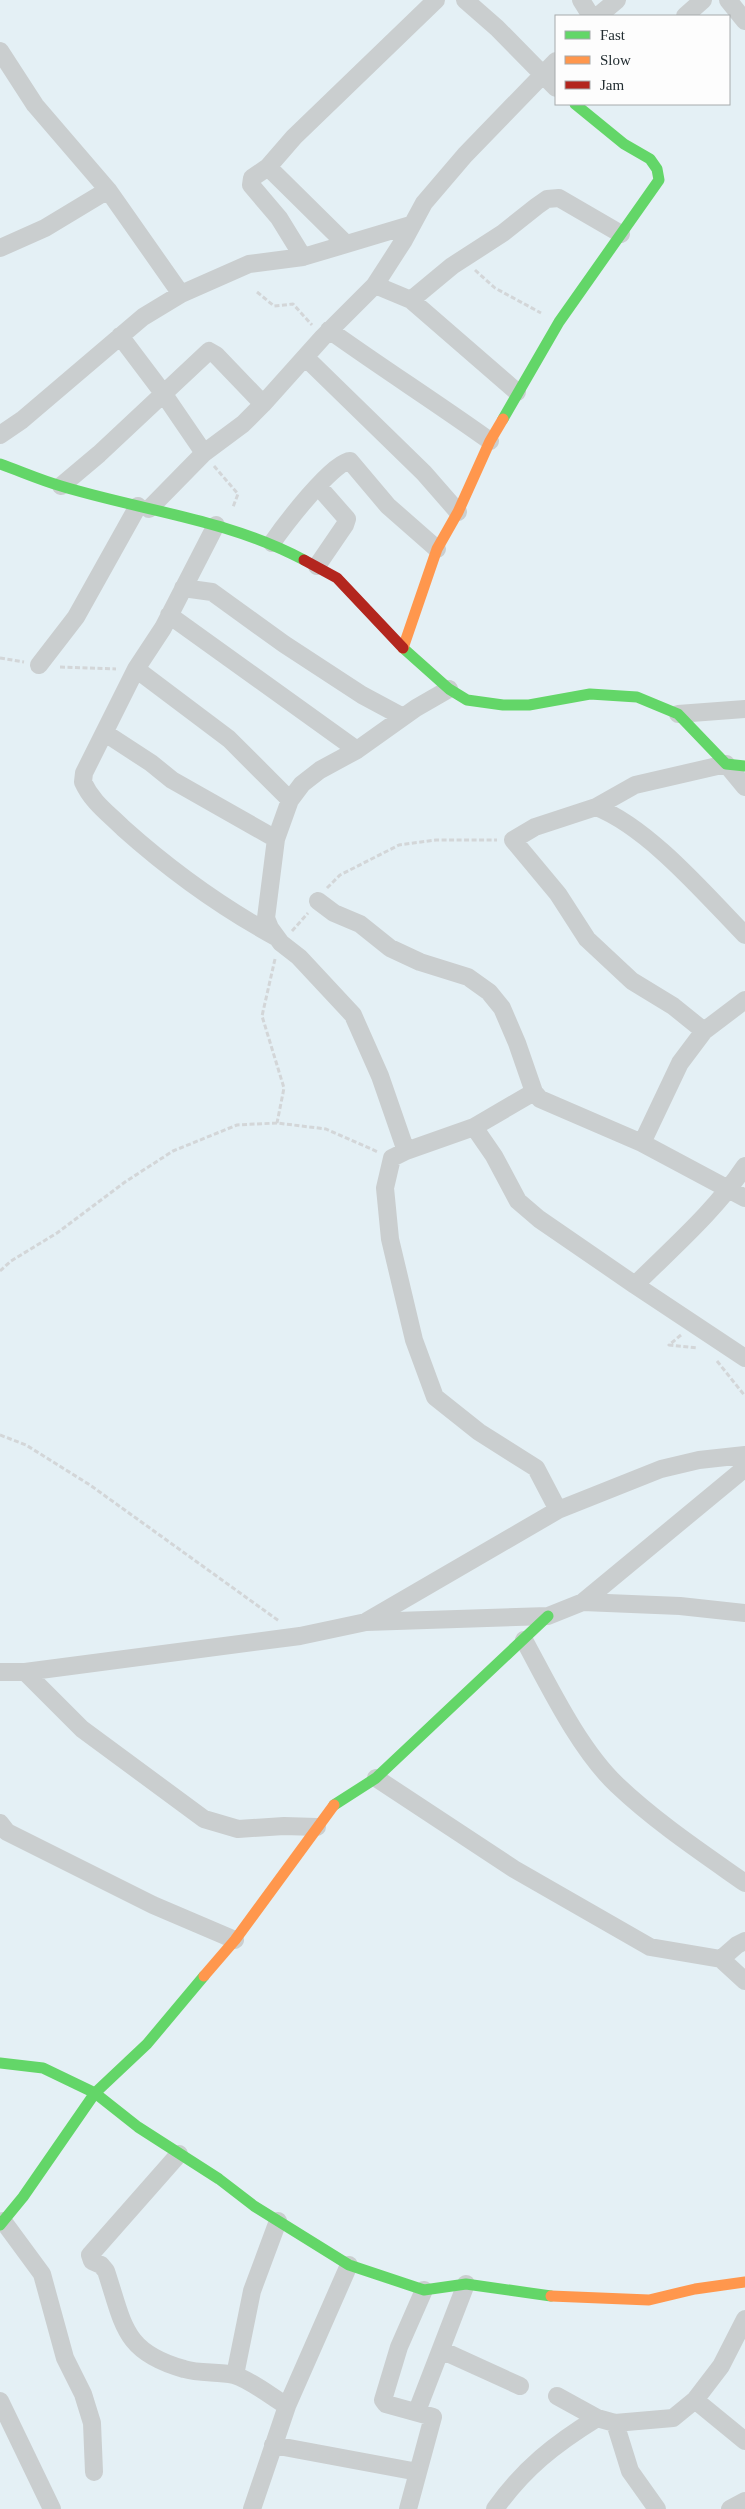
<svg xmlns="http://www.w3.org/2000/svg" width="745" height="2509" viewBox="0 0 745 2509" font-family="'Times New Roman',serif">
  <style>
    .lines { fill: none; stroke-linecap: round; stroke-linejoin: round }
    .path { stroke: #d3d6d8; stroke-width: 3; stroke-dasharray: 5 2.5; stroke-linecap: butt }
    .street { stroke: #cacecf; stroke-width: 18 }
    .fast { stroke: #63d668; stroke-width: 11 }
    .slow { stroke: #ff974d; stroke-width: 11 }
    .jam { stroke: #b3261e; stroke-width: 11 }
  </style>
  <rect width="100%" height="100%" fill="#e4f0f5"/>
  <g class="lines">
    <!-- path -->
    <path class="path" d="M475,270L495,288L541,313
      M257,292L274,306L293,304L312,325
      M214,466L238,494L233,507
      M0,658L24,662
      M60,667L116,669
      M327,888L340,875L399,845L436,840H497
      M292,931L308,913
      M275,959L262,1016L284,1088L277,1123
      M0,1271L11,1261L57,1233L125,1182L173,1151L237,1125L277,1123L326,1129L378,1152
      M681,1335L669,1345L697,1348
      M717,1361L745,1396
      M0,1435L26,1445L90,1485L279,1621"/>
    <!-- street -->
    <path class="street" d="M465,0L497,28L556,88
      M581,0L591,16
      M728,0L745,21
      M598,16L617,0
      M685,16L703,0
      M0,51L35,105L108,190L181,294
      M268,167L346,244
      M0,248L45,228L108,190
      M303,257L279,218L251,185L252,178L268,167L294,137L436,0
      M375,285L411,300L517,392
      M411,300L452,266L503,233L537,206L547,199L559,198L621,234
      M329,330C382,368 437,403 490,441
      M120,336L163,393L204,453
      M306,358L424,473L458,512
      M0,435L22,420L143,317L181,294L249,264L303,257L410,225
      M61,486L99,454L209,351L216,355L263,404
      M149,509L204,453L243,424L263,404L323,337L375,285L404,240L424,203L465,155L556,61
      M216,525L163,628L136,669L84,773L83,782C92,802 108,813 123,828C170,870 221,907 276,937
      M272,543C283,527 333,461 350,461L388,506L437,549
      M317,566L345,525L347,519L318,486
      M183,588L212,592L284,644L362,695L403,717
      M169,615L357,750
      M39,665L76,617L138,506
      M136,669L229,739L290,800
      M678,714L745,709
      M105,733L151,763L172,780L276,839
      M596,807C649,828 705,894 745,935
      M318,901L334,913L360,924L390,948L420,962L468,977L489,992L502,1008L517,1043L534,1092L540,1099L642,1143L745,1198
      M704,1031L673,1006L632,981L587,939L558,894L513,840L535,827L596,807L635,785L726,764L745,787
      M534,1092L474,1127L406,1151L392,1158L385,1188L390,1239L414,1340L435,1397L479,1432L536,1468L558,1510
      M474,1127L494,1156L518,1201L539,1219L635,1285
      M642,1143L680,1063L704,1031L745,1000
      M406,1151L380,1076L353,1015L299,957L281,943L270,928L266,918L276,839L290,800L302,784L320,770L357,750L416,708L449,689
      M745,1166C715,1211 673,1247 635,1285L745,1358
      M583,1602L745,1468
      M367,1621L558,1510L661,1469L699,1460L745,1455
      M524,1640C549,1686 579,1749 617,1785C656,1822 701,1852 745,1883
      M0,1672H25L300,1636L366,1622L548,1616L583,1602L680,1606L745,1613
      M25,1672L82,1729L204,1819L238,1829L284,1826L317,1827
      M376,1778L514,1869L650,1947L721,1959L737,1945L745,1941
      M0,1823L7,1832L153,1905L235,1940
      M721,1959L745,1981
      M179,2154L90,2255L92,2261L101,2265L106,2271C124,2325 123,2352 184,2369C200,2374 218,2371 234,2375C249,2379 272,2397 287,2406
      M3,2221L42,2274L65,2358L83,2394L92,2423L94,2472
      M441,2350L520,2386
      M235,2375L252,2291L278,2221
      M557,2396L597,2418
      M695,2400L721,2366L745,2319
      M0,2401L52,2509
      M417,2411L466,2284
      M615,2423L630,2471L657,2509
      M273,2445L418,2472
      M252,2509L287,2406L349,2265
      M408,2509L433,2417L386,2404L383,2400L399,2347L424,2290
      M495,2509C524,2468 555,2444 597,2418L615,2423L673,2418L695,2400L745,2441
      M730,2509L745,2501"/>
    <!-- fast -->
    <path class="fast" d="M503,419L559,322L659,180L657,169L650,159L624,144L575,104
      M0,464C20,471 40,480 61,486C143,511 227,519 304,560
      M403,648L449,689L467,700L503,705H529L590,694L637,697L678,714L726,764L745,766
      M334,1805L376,1778L548,1616
      M0,2063L43,2068L95,2093L138,2127L219,2179L254,2206L349,2265L424,2290L466,2284L551,2296
      M0,2225L23,2197L95,2093L147,2044L204,1976"/>
    <!-- slow -->
    <path class="slow" d="M403,648L437,549L458,512L490,441L503,419
      M204,1976L235,1940L334,1805
      M551,2296L649,2300L695,2289L745,2282"/>
    <!-- jam -->
    <path class="jam" d="M304,560L337,578L403,648"/>
  </g>
  <!-- legend -->
  <rect x="555" y="15" width="175" height="90" fill="#fdfdfd" stroke="#a6aaac"/>
  <rect x="565" y="31" width="25" height="8" fill="#63d668" stroke="#a6aaac"/>
  <text x="600" y="40" font-size="15" fill="#232e32">Fast</text>
  <rect x="565" y="56" width="25" height="8" fill="#ff974d" stroke="#a6aaac"/>
  <text x="600" y="65" font-size="15" fill="#232e32">Slow</text>
  <rect x="565" y="81" width="25" height="8" fill="#b3261e" stroke="#a6aaac"/>
  <text x="600" y="90" font-size="15" fill="#232e32">Jam</text>
</svg>
